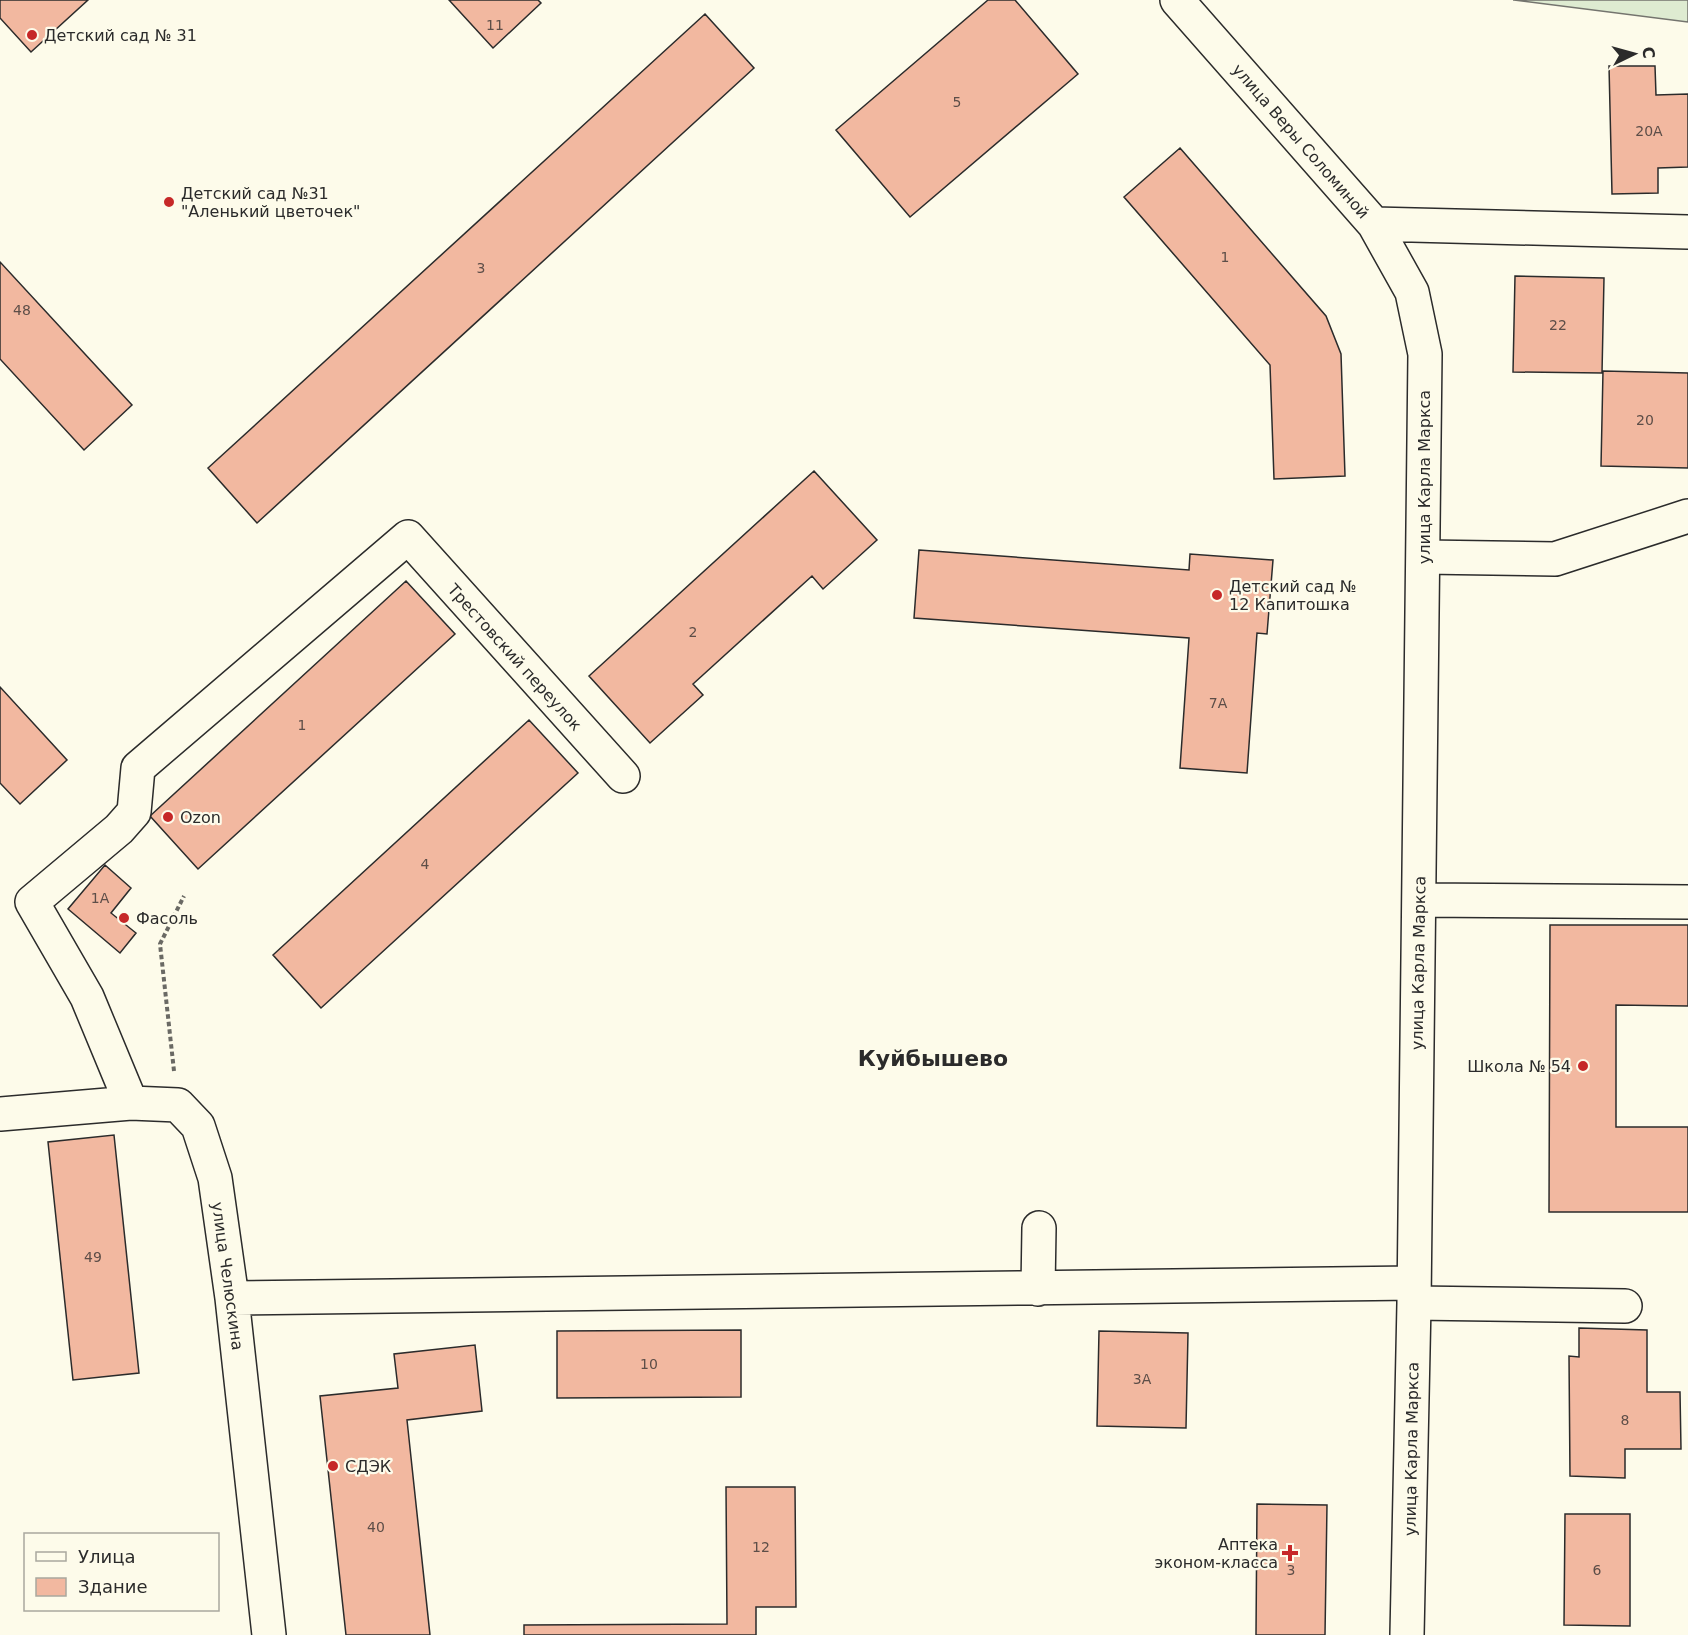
<svg xmlns="http://www.w3.org/2000/svg" width="1688" height="1635" viewBox="0 0 1688 1635" font-family="'DejaVu Sans',sans-serif">
  <style>
    .green { fill: #deebd1; stroke: #74746e; stroke-width: 1.5 }
    .building { fill: #f2b8a0; stroke: #2b2b2b; stroke-width: 1.5 }
    .lines { fill: none; stroke-linecap: round; stroke-linejoin: round }
    .minor-casing { stroke: #2b2b2b; stroke-width: 36 }
    .path { stroke: #6a6964; stroke-width: 4; stroke-dasharray: 4.5 3; stroke-linecap: butt }
    .minor { stroke: #fdfbea; stroke-width: 33 }
    .poi-dot { fill: #c62828; stroke: #fdfbea; stroke-width: 2 }
    .labels { text-anchor: middle; stroke-width: 4.5; stroke-linejoin: round; paint-order: stroke }
    .number-label { font-size: 14px; fill: #5d4e48 }
    .poi-label { font-size: 16px; fill: #2b2b2b; stroke: #fdfbea; text-anchor: start }
    .street-label { font-size: 16px; fill: #2b2b2b; stroke: #fdfbea }
    .district-label { font-size: 22px; font-weight: bold; fill: #2b2b2b; stroke: #fdfbea }
  </style>
  <rect width="100%" height="100%" fill="#fdfbea"/>
  <!-- green -->
  <path class="green" d="M1513,0H1688V22L1514,0Z"/>
  <!-- building -->
  <path class="building" d="M0,0H88L31,52L0,18Z
    M449,0H538L541,3L493,48Z
    M988,0H1015L1078,74L910,217L836,130Z
    M705,14L754,68L257,523L208,468Z
    M1609,66H1655L1656,95L1688,94V167L1658,168V193L1612,194Z
    M1180,148L1326,316L1341,354L1345,476L1274,479L1270,365L1124,197Z
    M0,262L132,405L84,450L0,359Z
    M1515,276L1604,278L1602,373L1513,372Z
    M1603,371L1688,373V468L1601,466Z
    M814,471L877,540L823,589L812,576L693,684L703,695L650,743L589,676Z
    M919,550L1189,570L1190,554L1273,560L1267,634L1257,633L1247,773L1180,768L1189,638L914,618Z
    M406,581L455,634L198,869L150,816Z
    M0,687L67,760L20,804L0,783Z
    M529,720L578,773L321,1008L273,955Z
    M105,865L131,888L111,913L136,933L120,953L68,909Z
    M1550,925H1688V1006L1616,1005V1127H1688V1212H1549Z
    M114,1135L139,1373L73,1380L48,1142Z
    M1579,1328L1647,1330V1392H1680L1681,1449H1625V1478L1570,1476L1569,1356L1579,1357Z
    M741,1330V1397L557,1398V1331Z
    M1099,1331L1188,1333L1186,1428L1097,1426Z
    M475,1345L482,1411L407,1420L430,1635H346L320,1396L398,1388L394,1354Z
    M726,1487H795L796,1607H756V1635H524V1625L727,1624Z
    M1257,1504L1327,1505L1325,1635H1256Z
    M1565,1514H1630V1626L1564,1625Z"/>
  <g class="lines">
    <!-- minor casing -->
    <g class="minor-casing">
      <path id="minor" d="M1177,0L1374,224L1412,292L1425,354L1414,1303L1407,1635
        M1374,224L1688,232
        M1424,557L1555,559L1688,516
        M1419,900L1688,902
        M131,1103L87,997L32,902L119,829L134,812L138,768L408,537L623,776
        M0,1114L131,1103L178,1105L198,1126L215,1178L232,1298L269,1635
        M1038,1289L1039,1228
        M232,1298L1414,1283
        M1414,1303L1625,1306"/>
    </g>
    <!-- path -->
    <path class="path" d="M174,1071L160,944L184,896"/>
    <!-- minor -->
    <use href="#minor" class="minor"/>
  </g>
  <!-- markers -->
  <g class="poi-dot">
    <circle cx="32" cy="35" r="6"/>
    <circle cx="169" cy="202" r="6"/>
    <circle cx="1217" cy="595" r="6"/>
    <circle cx="168" cy="817" r="6"/>
    <circle cx="124" cy="918" r="6"/>
    <circle cx="1583" cy="1066" r="6"/>
    <circle cx="333" cy="1466" r="6"/>
    <path d="M1287 1544h6v6h6v6h-6v6h-6v-6h-6v-6h6z"/>
  </g>
  <g class="labels">
    <!-- number labels -->
    <g class="number-label">
      <text x="495" y="30">11</text>
      <text x="957" y="107">5</text>
      <text x="1649" y="136">20А</text>
      <text x="1225" y="262">1</text>
      <text x="481" y="273">3</text>
      <text x="22" y="315">48</text>
      <text x="1558" y="330">22</text>
      <text x="1645" y="425">20</text>
      <text x="693" y="637">2</text>
      <text x="1218" y="708">7А</text>
      <text x="302" y="730">1</text>
      <text x="425" y="869">4</text>
      <text x="100" y="903">1А</text>
      <text x="93" y="1262">49</text>
      <text x="649" y="1369">10</text>
      <text x="1142" y="1384">3А</text>
      <text x="1625" y="1425">8</text>
      <text x="376" y="1532">40</text>
      <text x="761" y="1552">12</text>
      <text x="1291" y="1575">3</text>
      <text x="1597" y="1575">6</text>
    </g>
    <!-- poi labels -->
    <g class="poi-label">
      <text x="44" y="41">Детский сад № 31</text>
      <text x="181" y="199">Детский сад №31<tspan x="181" dy="18">"Аленький цветочек"</tspan></text>
      <text x="1229" y="592">Детский сад №<tspan x="1229" dy="18">12 Капитошка</tspan></text>
      <text x="180" y="823">Ozon</text>
      <text x="136" y="924">Фасоль</text>
      <text x="1571" y="1072" text-anchor="end">Школа № 54</text>
      <text x="345" y="1472">СДЭК</text>
      <text x="1278" y="1550" text-anchor="end">Аптека<tspan x="1278" dy="18">эконом-класса</tspan></text>
    </g>
    <!-- street labels -->
    <g class="street-label">
      <text transform="translate(1301 141) rotate(49)" y="6">улица Веры Соломиной</text>
      <text transform="translate(1424 477) rotate(-90)" y="6">улица Карла Маркса</text>
      <text transform="translate(515 657) rotate(48)" y="6">Трестовский переулок</text>
      <text transform="translate(1418 963) rotate(-89)" y="6">улица Карла Маркса</text>
      <text transform="translate(228 1276) rotate(82)" y="6">улица Челюскина</text>
      <text transform="translate(1411 1449) rotate(-89)" y="6">улица Карла Маркса</text>
    </g>
    <!-- district labels -->
    <g class="district-label">
      <text x="933" y="1066">Куйбышево</text>
    </g>
  </g>
  <!-- legend -->
  <rect x="24" y="1533" width="195" height="78" fill="#fdfbea" stroke="#a9a89e" stroke-width="1.5"/>
  <rect x="36" y="1552" width="30" height="9" fill="#fdfbea" stroke="#a9a89e" stroke-width="1.5"/>
  <text x="78" y="1563" font-size="18" fill="#2b2b2b">Улица</text>
  <rect x="36" y="1578" width="30" height="18" fill="#f2b8a0" stroke="#a9a89e" stroke-width="1.5"/>
  <text x="78" y="1593" font-size="18" fill="#2b2b2b">Здание</text>
  <!-- north arrow -->
  <g transform="translate(1634 54) rotate(85)" stroke="#fdfbea" stroke-width="4.5" paint-order="stroke">
  <path d="M0-4.5L10 22L0 15L-10 22Z" fill="#2b2b2b"/>
  <text y="-9" font-size="16" font-weight="bold" text-anchor="middle" fill="#2b2b2b">С</text>
  </g>
</svg>
